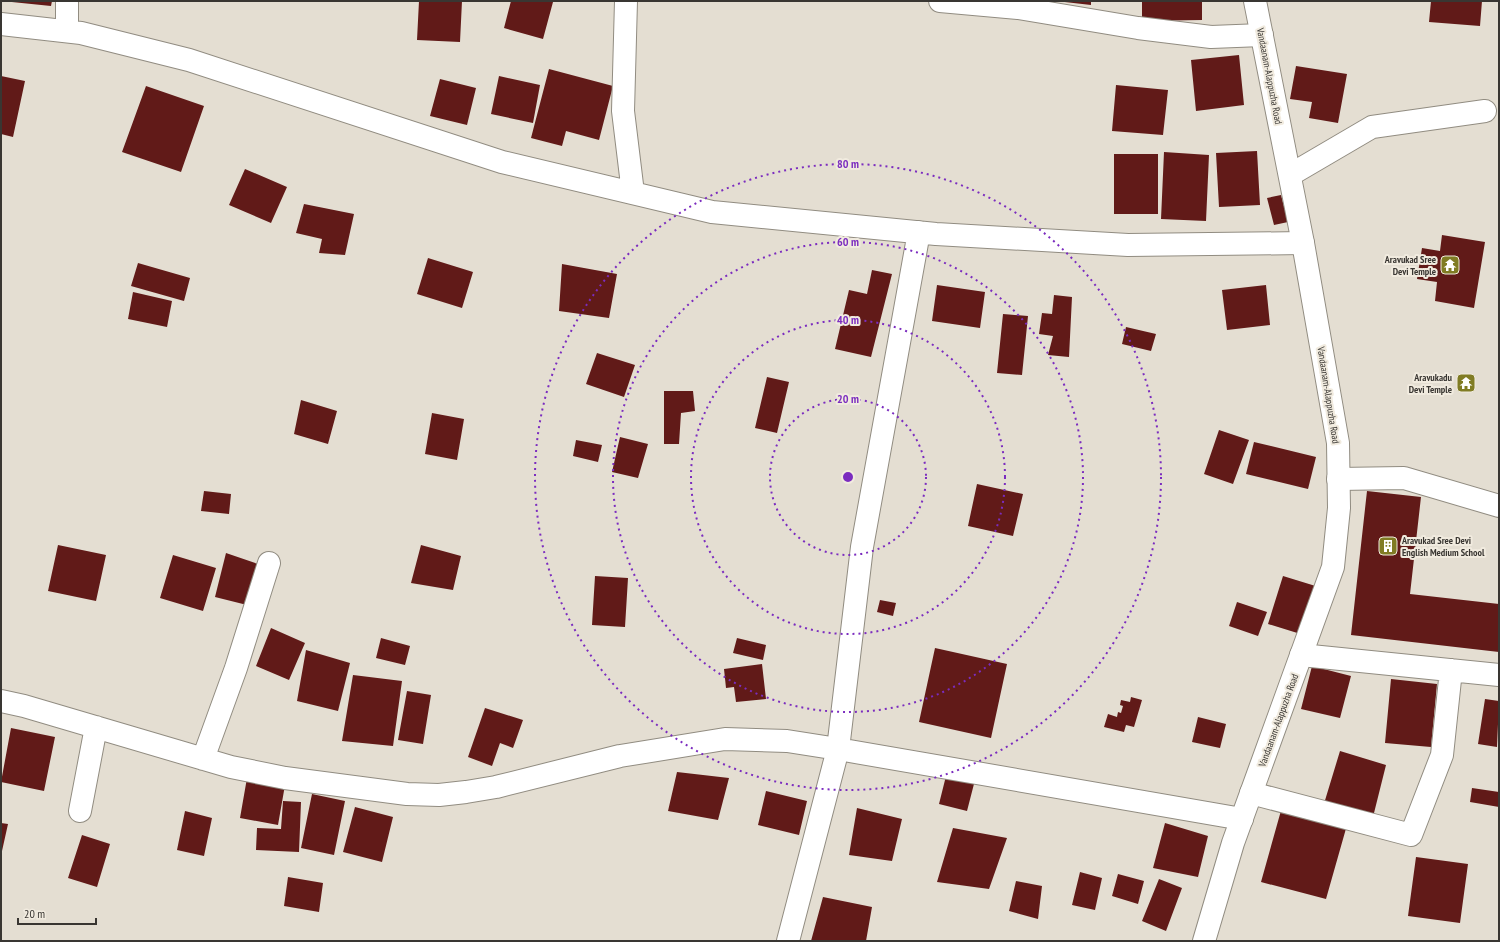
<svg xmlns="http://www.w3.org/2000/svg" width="1500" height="942" viewBox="0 0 1500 942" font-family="'PT Sans Narrow',sans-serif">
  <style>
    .building { fill: #611a18 }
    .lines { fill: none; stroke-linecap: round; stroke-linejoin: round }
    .minor-casing { stroke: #918c81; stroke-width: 24 }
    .major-casing { stroke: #918c81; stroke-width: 24 }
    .minor { stroke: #fff; stroke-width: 22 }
    .major { stroke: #fff; stroke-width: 22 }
    .ring { fill: none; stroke: #7b2cbf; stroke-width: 2; stroke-dasharray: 2 4 }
    .labels { text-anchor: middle; stroke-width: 4; stroke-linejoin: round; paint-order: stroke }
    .street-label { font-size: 10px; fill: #393632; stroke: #f1ebdf }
    .poi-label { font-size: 10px; font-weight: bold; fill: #393632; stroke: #f1ebdf; text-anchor: end }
    .centre { fill: #7b2cbf; stroke: #f1ebdf; stroke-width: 2 }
    .ring-label { font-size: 12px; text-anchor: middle; font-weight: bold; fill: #7b2cbf; stroke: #f1ebdf; stroke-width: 4; stroke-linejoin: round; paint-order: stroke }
  </style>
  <rect width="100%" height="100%" fill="#e4ded2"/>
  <!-- building -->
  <path class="building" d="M2,1H52L51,6Z
    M419,1H462L460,42L417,40Z
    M511,1L553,2L543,39L504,28Z
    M1056,1H1091V5Z
    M1142,1H1202V20L1142,21Z
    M1431,1H1482L1480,26L1429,22Z
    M1239,55L1244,105L1196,111L1191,60Z
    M1296,66L1347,74L1338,123L1309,118L1312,102L1290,99Z
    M549,69L613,86L599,140L566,131L562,146L531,138Z
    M1,76L25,81L13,137L1,134Z
    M499,76L540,85L533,123L491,114Z
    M440,79L476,88L467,125L430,116Z
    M1116,85L1168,90L1163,135L1112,131Z
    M146,86L204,106L181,172L122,152Z
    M1257,151L1260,205L1219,207L1216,153Z
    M1164,152L1209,155L1206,221L1161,219Z
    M1114,154H1158V214H1114Z
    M245,169L287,187L271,223L229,205Z
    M1281,195L1288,222L1274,225L1267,198Z
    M304,204L354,214L345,255L319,253L322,239L296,233Z
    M1442,235L1485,242L1474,308L1435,301L1437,282L1417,279L1422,248L1440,251Z
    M428,258L473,272L462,308L417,294Z
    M138,263L190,278L184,301L131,286Z
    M562,264L617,274L609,318L559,311Z
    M872,270L892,274L871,357L835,349L849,290L867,294Z
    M937,285L985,292L980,328L932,321Z
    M1266,285L1270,325L1227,330L1222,290Z
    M133,292L172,301L167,327L128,319Z
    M1054,295L1072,297L1069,357L1048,355L1053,336L1039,334L1042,313L1052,314Z
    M1003,314L1028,316L1022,375L997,373Z
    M1126,327L1156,334L1151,351L1122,344Z
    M597,353L635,365L624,397L586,384Z
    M767,377L789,382L777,433L755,428Z
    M664,391H693L695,411L681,413L679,444H664Z
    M301,400L337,411L328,444L294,434Z
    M432,413L464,419L457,460L425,454Z
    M1219,430L1249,440L1233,484L1204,474Z
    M620,437L648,444L638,478L612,472Z
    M576,440L602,445L598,462L573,456Z
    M1254,442L1316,457L1308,489L1246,474Z
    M977,484L1023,494L1013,536L968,526Z
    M204,491L231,494L229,514L201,511Z
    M1367,491L1421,497L1410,594L1499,604V652L1351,635Z
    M58,545L106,555L96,601L48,591Z
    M421,545L461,556L453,590L411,583Z
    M226,553L258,564L247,605L215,597Z
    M173,555L216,568L203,611L160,598Z
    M595,576L628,578L625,627L592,625Z
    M1283,576L1322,588L1307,636L1268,624Z
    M880,600L896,603L893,616L877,612Z
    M1237,602L1267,612L1258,636L1229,626Z
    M271,628L305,643L289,680L256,666Z
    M381,638L410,646L405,665L376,658Z
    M737,638L766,645L763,660L733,653Z
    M935,648L1007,664L991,738L919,722Z
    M306,650L350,663L338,711L297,701Z
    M762,664L766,699L736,702L734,687L726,688L724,669Z
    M1312,666L1351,676L1340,718L1301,709Z
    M353,675L402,681L393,746L342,741Z
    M1391,679L1437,684L1431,747L1385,743Z
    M407,691L431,695L423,744L398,740Z
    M1131,697L1142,700L1134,727L1126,725L1124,732L1104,727L1108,714L1117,717L1118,712L1121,713L1123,706L1120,705L1121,700L1130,702Z
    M1485,699L1499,701L1497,747L1478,744Z
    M485,708L523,720L513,748L500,743L492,766L468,757Z
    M1198,717L1226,724L1220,748L1192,742Z
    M11,728L55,737L44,791L1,782Z
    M1340,751L1386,765L1372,821L1323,807Z
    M677,772L729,778L718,820L668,811Z
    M947,772L975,780L967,811L939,804Z
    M247,778L285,785L278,825L240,818Z
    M1472,788L1499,792V807L1470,802Z
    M766,791L807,801L799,835L758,825Z
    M312,794L345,801L334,855L301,848Z
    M283,801L301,802L299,852L256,850L257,828L281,829Z
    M355,807L393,817L382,862L343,852Z
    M1282,807L1347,825L1326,899L1261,882Z
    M857,808L902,819L892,861L849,855Z
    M185,811L212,818L204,856L177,850Z
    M1,823L8,824L2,851H1Z
    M1165,823L1208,836L1198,877L1153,868Z
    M953,828L1007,838L989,889L937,882Z
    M82,835L110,844L97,887L68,878Z
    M1416,857L1468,864L1460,923L1408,916Z
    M1080,872L1102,878L1095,910L1072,905Z
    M1118,874L1144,881L1138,904L1112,896Z
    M288,877L323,883L319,912L284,906Z
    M1159,879L1182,888L1166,931L1142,921Z
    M1016,881L1042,886L1038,919L1009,911Z
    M823,897L872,907L866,941H811Z"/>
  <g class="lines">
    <!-- minor casing -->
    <g class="minor-casing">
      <path id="minor" d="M626,1L623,111L633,193
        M940,1L1018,8L1138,28L1211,37L1262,35
        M1,24L81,33L189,60L502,162L712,212L936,234L1128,245L1303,243
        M67,31V1
        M1290,175L1372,127L1485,111
        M1338,479L1404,478L1499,506
        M1301,655L1499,675
        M1,701L24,706L231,767L285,778L407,794L439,795L466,792L496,787L620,756L725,739L787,741L838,749L1242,819
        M203,759L236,668L269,563
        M1251,793L1411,835L1442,755L1451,670
        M80,811L96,727
        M788,941L838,749L862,547L919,232"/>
    </g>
    <!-- major casing -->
    <g class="major-casing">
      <path id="major" d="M1204,941L1233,843L1333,567L1339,508L1338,443L1303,243L1255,1"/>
    </g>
    <!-- minor -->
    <use href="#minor" class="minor"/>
    <!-- major -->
    <use href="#major" class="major"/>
  </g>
  <!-- distance rings -->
  <g class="ring">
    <circle cx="848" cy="477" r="78"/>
    <circle cx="848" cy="477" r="157"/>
    <circle cx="848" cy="477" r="235"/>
    <circle cx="848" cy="477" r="313"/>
  </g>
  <!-- icons -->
  <defs>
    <g id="temple-square" transform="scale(1)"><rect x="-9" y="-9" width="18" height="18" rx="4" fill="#807c24" stroke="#f1ebdf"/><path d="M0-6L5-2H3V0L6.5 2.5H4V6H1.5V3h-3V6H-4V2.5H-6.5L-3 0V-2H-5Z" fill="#fff"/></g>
    <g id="building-square" transform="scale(1)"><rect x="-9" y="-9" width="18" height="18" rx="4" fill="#807c24" stroke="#f1ebdf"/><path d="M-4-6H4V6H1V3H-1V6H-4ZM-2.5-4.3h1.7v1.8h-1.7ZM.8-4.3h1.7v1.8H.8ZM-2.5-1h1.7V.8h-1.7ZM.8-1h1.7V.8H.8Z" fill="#fff"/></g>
  </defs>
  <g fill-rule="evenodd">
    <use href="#temple-square" x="1450" y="265"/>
    <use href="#temple-square" x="1466" y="383"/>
    <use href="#building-square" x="1388" y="546"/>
  </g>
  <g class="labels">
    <!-- street labels -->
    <g class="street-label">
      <text transform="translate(1270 76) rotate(79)" y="4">Vandaanam-Alappuzha Road</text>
      <text transform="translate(1329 395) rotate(81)" y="4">Vandaanam-Alappuzha Road</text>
      <text transform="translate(1278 720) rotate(-70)" y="4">Vandaanam-Alappuzha Road</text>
    </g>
    <!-- poi labels -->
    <g class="poi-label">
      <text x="1436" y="263">Aravukad Sree<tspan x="1436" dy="12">Devi Temple</tspan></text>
      <text x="1452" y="381">Aravukadu<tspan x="1452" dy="12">Devi Temple</tspan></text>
      <text x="1402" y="544" text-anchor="start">Aravukad Sree Devi<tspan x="1402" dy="12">English Medium School</tspan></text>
    </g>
  </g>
  <circle cx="848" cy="477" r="6" class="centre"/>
  <g class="ring-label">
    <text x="848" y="168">80 m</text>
    <text x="848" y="246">60 m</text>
    <text x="848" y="324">40 m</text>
    <text x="848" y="403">20 m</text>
  </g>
  <!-- border -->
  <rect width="1500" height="942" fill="none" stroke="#393632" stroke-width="4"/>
  <!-- scale -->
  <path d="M18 918v6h78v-6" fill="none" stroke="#393632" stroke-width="2"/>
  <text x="24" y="918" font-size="12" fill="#393632" stroke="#f1ebdf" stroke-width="3" paint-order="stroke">20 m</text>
</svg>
